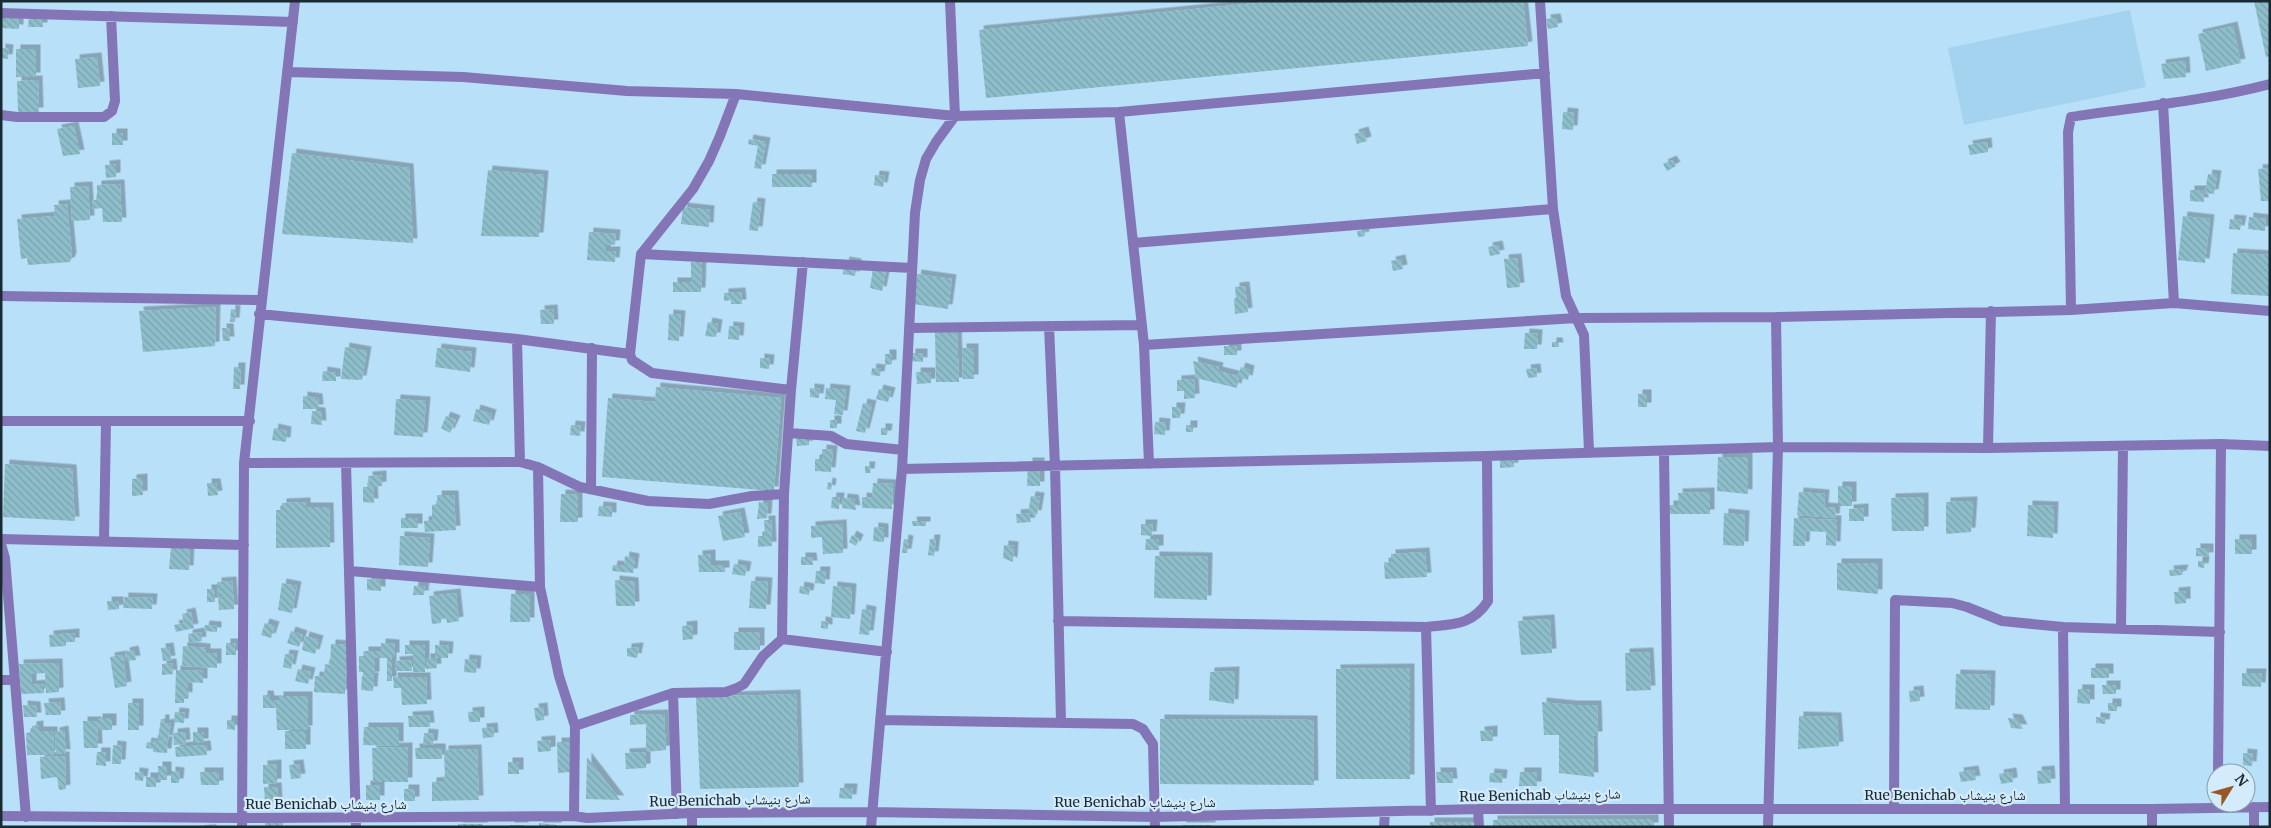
<svg xmlns="http://www.w3.org/2000/svg" width="2271" height="828" viewBox="0 0 2271 828" font-family="Merriweather,'Noto Naskh Arabic',serif">
  <style>
    .built { fill: #a3d3ee }
    .building { fill: url(#building-back-hatch); filter: url(#shadow) }
    .lines { fill: none; stroke-linecap: round; stroke-linejoin: round }
    .minor { stroke: #8475b6; stroke-width: 10 }
    .labels { text-anchor: middle; stroke-width: 4.5; stroke-linejoin: round; paint-order: stroke }
    .street-label { font-size: 14px; fill: #1a2a33; stroke: #d3ebfa }
  </style>
  <defs>
    <pattern id="building-back-hatch" width="6" height="6" patternUnits="userSpaceOnUse" patternTransform="scale(1.25)"><rect width="6" height="6" fill="#8dbeca"/><path d="M-1 5l2 2M0 0l6 6M5-1l2 2" fill="none" stroke="#79a3ae"/></pattern>
    <filter id="shadow"><feDropShadow dx="4.5" dy="-4.5" stdDeviation="0" flood-color="#0004"/></filter>
  </defs>
  <rect width="100%" height="100%" fill="#b8e0f8"/>
  <!-- built -->
  <path class="built" d="M2130,10L2146,87L1964,125L1948,48Z"/>
  <!-- building -->
  <path class="building" d="M1277,1H1523L1528,46L986,98L979,30Z
    M2254,1H2270V56L2266,57Z
    M29,16H43V27H28Z
    M1,18H19V29L2,28Z
    M1556,18L1558,27L1548,29L1546,19Z
    M2233,26L2241,63L2206,71L2198,34Z
    M1,48L9,49L8,59L1,58Z
    M16,49H36V77H16Z
    M97,57L100,86L78,88L75,59Z
    M2185,61L2186,77L2164,79L2161,64Z
    M38,80L39,112H18L17,81Z
    M1563,112L1574,113L1573,130L1562,129Z
    M74,126L80,154L63,156L57,129Z
    M1364,131L1367,141L1357,144L1354,134Z
    M112,133H123V145H112Z
    M749,139L766,142L761,169L754,168L758,146L748,144Z
    M1987,142L1988,152L1970,155L1968,145Z
    M292,153L409,168L413,243L282,234Z
    M1672,160L1676,166L1667,171L1663,164Z
    M116,164V177L106,178L105,165Z
    M2270,168V201H2261L2258,169Z
    M488,170L544,175L539,237L481,236Z
    M772,174H812V187H772Z
    M2208,174L2217,175L2214,194L2205,193Z
    M875,175L885,176L883,187L874,185Z
    M120,184L122,222H103L102,208L92,209V200H97V185Z
    M88,186L90,220L72,221L70,187Z
    M2190,190H2203L2204,202L2190,201Z
    M753,202L761,203L758,231L749,230Z
    M67,204L72,257L70,262L28,265L27,258L21,259L17,219L55,216L54,205Z
    M683,207L710,210L709,227L681,224Z
    M2183,216L2210,219L2205,263L2178,260Z
    M2249,217L2266,219L2265,231L2248,229Z
    M2230,219L2242,220L2240,230L2229,229Z
    M1364,230L1365,236L1358,237L1357,231Z
    M589,232L616,234L615,245L606,244V251H616L615,262L587,260Z
    M1498,245L1500,254L1490,256L1488,247Z
    M2233,253L2270,255V296L2231,294Z
    M1517,258L1520,287L1507,288L1504,259Z
    M1401,259L1403,269L1393,271L1391,261Z
    M845,261L857,263L855,276L843,274Z
    M691,262H702L701,292H673V282H691Z
    M873,269L886,271L882,291L870,288Z
    M917,274L952,279L948,309L913,304Z
    M1245,286L1248,312L1235,314L1234,299L1236,298L1235,287Z
    M741,292L742,304H731V300L724,301V293Z
    M216,307L215,346L143,352L139,311Z
    M231,309L236,310L235,322H230Z
    M553,309L554,324H541L540,310Z
    M669,314L681,315L679,341L668,340Z
    M708,322L718,324L716,337L705,336Z
    M729,326L740,327L739,340L728,339Z
    M222,328H229L230,341H223Z
    M957,331L959,382H936L935,332Z
    M1525,333L1538,334L1537,349H1524Z
    M1552,342H1558L1559,347H1552Z
    M1224,346H1237V355H1224Z
    M345,347L367,351L362,380L341,379Z
    M437,348L472,352L470,372L435,367Z
    M962,348H974V379H963Z
    M911,353H923V362L911,361Z
    M885,354H892V364L885,365Z
    M760,358L770,359L769,369L760,368Z
    M1193,361L1219,367L1218,371L1238,376L1241,367L1250,370L1248,380L1239,378L1237,388L1196,378Z
    M234,367H241L240,389H233Z
    M872,368L881,369L880,376L871,375Z
    M1536,368L1537,377L1528,378L1526,369Z
    M323,371L336,373V381H322Z
    M916,372H931V383L917,384Z
    M1194,379L1195,398L1184,399V391H1177V380Z
    M656,387L781,398L774,491L602,477L608,398L655,402Z
    M810,388L820,389L819,398L810,397Z
    M826,388L846,390L843,415L834,414L836,400L825,399Z
    M879,389L891,392L888,402L876,399Z
    M1638,394H1647V407H1638Z
    M303,396L318,398L319,409H303Z
    M396,399L426,401L423,437L394,435Z
    M863,403L872,405L865,433L856,431Z
    M1172,407H1181L1180,418H1172Z
    M476,409L492,414L489,425L473,421Z
    M312,411L321,412L322,425L311,424Z
    M446,416L456,420L450,433L441,428Z
    M830,420H837V428H830Z
    M1155,422L1166,423L1165,435L1154,434Z
    M571,425L581,426L580,436L570,435Z
    M1186,425H1193V432H1186Z
    M274,428L287,431L286,442L272,440Z
    M881,428H888L887,435H881Z
    M796,437H809V445L797,446Z
    M822,449L833,450L831,472L815,471V459H822Z
    M1718,457H1748V494L1717,491Z
    M1500,458H1513L1514,467L1500,468Z
    M1028,462H1040V486H1027Z
    M5,464L72,469L75,521L3,517Z
    M865,466H871L870,473H865Z
    M382,475V486L373,487L374,503L363,502V487H369L368,476Z
    M143,478V495L132,496V479Z
    M828,482L832,483L831,490L827,489Z
    M207,483H216L218,495L208,496Z
    M873,483L893,484L892,509L862,508V497L872,498Z
    M1838,486H1852V506H1838Z
    M1710,492V514H1669V505H1679L1678,493Z
    M1799,492L1825,494L1824,507L1836,508L1835,518L1797,515Z
    M561,494L578,495V522H560Z
    M437,495H454L456,530L425,532L424,521L432,520V505L438,504Z
    M1031,496L1040,497L1037,515L1028,513Z
    M832,497H840L839,509L831,508Z
    M1924,497V531H1892L1891,498Z
    M843,498L854,499L856,510L842,508Z
    M1973,501L1971,532L1946,534V502Z
    M306,502V507H329L330,547L276,548V510H282V503Z
    M759,502L768,504L767,518L757,519Z
    M2028,505L2054,506L2053,538L2027,536Z
    M599,506L612,507V517L598,516Z
    M1864,508V521H1849V509Z
    M740,512L745,537L723,541L718,516Z
    M1028,513L1031,522L1017,523L1016,514Z
    M1724,513L1745,515L1744,546L1723,545Z
    M401,518H418V528H401Z
    M1794,518L1837,520L1836,546L1826,545V532L1806,531L1805,546H1793Z
    M764,520H771L772,546L758,547V536H765Z
    M912,521H926V526H913Z
    M842,524L843,553L823,554L822,537L811,538V526Z
    M1141,524H1153L1152,536L1141,535Z
    M874,527L884,528V542L873,541Z
    M852,535L859,539L856,546L849,542Z
    M400,536L430,538L428,567L399,565Z
    M904,539L909,540L907,553H902Z
    M930,539H936L934,556L928,555Z
    M1146,539H1159V550H1145Z
    M2235,539H2252V554H2235Z
    M1004,545L1014,546L1013,562L1003,558Z
    M171,547L190,549L189,570L169,569Z
    M2196,548H2209V557L2196,556Z
    M1425,552L1427,577L1385,579L1384,562L1391,563V554Z
    M711,554V565H725V572H699L698,555Z
    M625,556L635,558L633,573L612,571L613,565L624,566Z
    M1155,556L1208,557L1207,600L1154,598Z
    M801,557H812L813,565H801Z
    M2198,561H2205L2204,568L2198,567Z
    M1837,563H1878V594L1837,590Z
    M734,564L747,566L745,576L732,574Z
    M2184,569L2182,575L2170,576L2169,570Z
    M816,571H826L825,584L815,583Z
    M367,579L381,580V591L367,590Z
    M615,580L634,582L635,606H616Z
    M232,581L234,609L219,610L217,582Z
    M751,581L768,582L766,609L749,608Z
    M282,583L297,586L292,613L278,610Z
    M414,586H425L424,595H413Z
    M800,586L810,588L809,595L799,593Z
    M833,586L852,588L850,619L831,617Z
    M207,589H215V602H207Z
    M2186,591V603L2175,604L2174,592Z
    M456,593L459,621L447,623L446,618H441V623L432,624L429,596Z
    M511,594H530V622H510Z
    M124,597L153,598L152,609L123,608Z
    M107,601H119V609L108,610Z
    M862,609L872,611L869,635L859,634Z
    M191,612L194,628L176,632L174,625L184,623L182,614Z
    M1550,619L1552,653L1521,655L1518,621Z
    M821,621L828,622V629L821,628Z
    M265,623L275,626L271,638L261,635Z
    M205,625L217,626V632L204,631Z
    M693,625V639L683,640L682,626Z
    M291,631L303,635L299,647L287,643Z
    M201,632L202,641L189,643L188,634Z
    M734,632H760V650H734Z
    M75,633V642H66V646L50,647L49,635Z
    M305,636L319,640L315,654L302,650Z
    M226,643H236V655H226Z
    M381,643L395,644V657H392V681H387V658H375V676H363V672H359V656H364V651H381Z
    M331,644L348,645L345,694L314,692L315,676L324,677L325,664L330,665Z
    M405,645H425V672H413V654H405Z
    M435,645L449,646L448,658H436L437,668L426,669V658H435Z
    M183,646L206,648V653H217V668L182,666Z
    M169,647L171,660L163,661L161,648Z
    M639,647L637,658L627,656V648Z
    M134,650L136,660L126,661L125,652Z
    M1649,652L1651,690L1626,691L1625,653Z
    M285,654L294,655L291,669L283,667Z
    M123,655L127,686L115,688L110,657Z
    M465,659L477,660L476,673L464,672Z
    M411,660L412,671H396L395,661Z
    M58,663L59,692L46,693L45,673L32,674V685L44,684V693L21,694L19,664Z
    M172,663L173,674L162,675V664Z
    M1410,668V779H1336V669Z
    M2091,668H2109V678H2091Z
    M298,669L311,672L308,684L295,681Z
    M176,670L203,671V683L188,682V697L184,696V703H175Z
    M1235,671L1234,704L1209,700L1210,672Z
    M2242,673H2262L2261,687L2242,686Z
    M1956,674L1991,675L1990,710L1955,709Z
    M362,676L374,677L373,691L361,690Z
    M393,677H426L427,704L402,705L401,688H394Z
    M2102,685H2116V694H2103Z
    M2078,689H2090V704L2077,703Z
    M1919,690L1920,701L1910,702L1909,691Z
    M796,694L799,787L700,789L696,697Z
    M263,695H269L270,700H279V696H308V730H277L276,708H263Z
    M60,702L61,715H46L44,703Z
    M1542,702L1572,705H1597L1598,736H1593L1594,777L1559,773V735H1544Z
    M128,703H139V730H128Z
    M2108,703H2117V711H2108Z
    M23,705L36,706L37,717H24Z
    M543,707L544,720L536,721L534,708Z
    M480,711V722H469L468,712Z
    M175,712L185,713L184,723L174,722Z
    M664,714L666,750L646,752V724L630,725V715Z
    M429,715L430,727H409L408,716Z
    M1799,716L1837,717L1839,746L1798,749Z
    M2096,717L2106,718L2105,724L2096,723Z
    M98,718H112V730H98Z
    M2008,718L2018,719L2023,729L2011,728Z
    M161,719H165V724L171,723L168,740L158,738Z
    M1160,719L1313,720L1314,785L1160,784Z
    M227,720H235V730L227,729Z
    M83,721H97L98,748H84Z
    M39,725V731H53L54,755H27L26,733L32,732V726Z
    M364,727H399V746L363,745Z
    M493,727L494,737L483,738L482,728Z
    M64,730L66,754L56,753L55,732Z
    M1493,730V741H1481L1480,731Z
    M285,731H306V749H285Z
    M185,732L186,744L174,745L173,733Z
    M193,732H204V743H193Z
    M424,733L434,734L433,745H423Z
    M154,740L168,741L167,753L153,752V749L146,748L147,742L153,743Z
    M551,740V751L538,752L537,741Z
    M557,742H569L570,772L558,773Z
    M113,745L122,746L121,764H112Z
    M206,745L207,755L176,757L175,747Z
    M408,747V782H373L372,748Z
    M415,748H441L442,759H416Z
    M477,749L479,800L432,801V782L445,781L444,750Z
    M97,752H106V766L96,765Z
    M646,752V768L626,769L625,753Z
    M2243,753L2253,754L2252,766L2243,765Z
    M65,756L66,789L59,790L57,777L41,779L40,757Z
    M587,757L620,800L586,799Z
    M508,762H519V774H508Z
    M277,764V783L263,784V765Z
    M299,764L301,778L291,779L289,765Z
    M158,766H167V780H158Z
    M1974,770L1976,780L1961,782L1959,772Z
    M2050,770L2051,783L2038,784L2037,771Z
    M171,771L180,772L179,783H171Z
    M135,772L144,773L143,781L135,780Z
    M200,772H219V785H201Z
    M1436,772H1452L1453,783H1437Z
    M1520,772H1537V786H1519Z
    M2012,772L2013,782L2001,784L1999,774Z
    M1490,773L1503,774L1502,783L1489,782Z
    M146,777H156V787H146Z
    M366,785H380V800H366Z
    M264,787H277L278,802H265Z
    M840,788H853L852,799L839,798Z
    M404,789H415V801H404Z
    M1654,819V827H1493V820Z
    M1430,822H1473V827H1430Z
    M265,823H283V827H265Z
    M539,823L557,825V827H539Z
    M216,824L217,827H204V825Z
    M458,824H483V827H458Z
    M510,825H524V827H510Z
    M1182,825H1211V827H1182Z"/>
  <g class="lines">
    <!-- minor -->
    <path class="minor" d="M1540,1L1553,209L1566,296L1584,335L1589,451
      M1,13L293,22
      M288,72L463,77L627,91L736,94L955,116L1119,112
      M2163,103L2174,303
      M1,115L17,117H104L112,111L115,101L111,16
      M1133,243L1553,209
      M641,254L912,268
      M803,262L791,390L784,494L782,639L887,652
      M1,296L260,300
      M2071,310L2068,132L2071,117C2137,107 2205,101 2270,84
      M259,314L517,339L630,354L641,254L693,189L709,161L720,136L736,94
      M1049,326L1055,466L1061,722
      M909,328L1142,325
      M517,339L520,462
      M1144,345L1577,318L1776,317L2071,310L2174,303L2270,311
      M630,354L632,360L652,373L791,390
      M1,421H250
      M789,433L831,436L846,444L903,450
      M1988,448L1991,311
      M1664,451L1669,827
      M244,463L520,462L538,467L580,487L648,501L709,504L752,496L784,494
      M346,463L356,827
      M1149,464L1144,345L1119,112L1545,73
      M538,467L540,587L559,676L575,726L574,816
      M902,469L1487,456L1778,447L1988,448L2221,444L2270,446
      M591,489L592,348
      M1,539L244,545
      M104,541L106,421
      M1,544L5,558L26,817
      M350,571L540,587
      M1058,621L1426,627C1452,624 1472,626 1488,601L1487,456
      M1426,627L1431,811
      M2063,627L2065,809
      M2121,629L2123,446
      M1,680H14
      M673,693L726,692L737,688L744,684L763,656L782,639
      M880,720L1133,724L1143,729L1153,744L1155,827
      M575,726L673,693L677,814
      M2218,773L2221,444
      M1478,809L1479,827
      M1894,809L1895,600L1952,603L1967,607L2002,621L2063,627L2220,632
      M1,816L242,818L574,816L587,818L692,813L871,812L1155,817L1478,809H2152L2270,807
      M242,827L244,463L295,1
      M692,827V813
      M871,827L902,469L915,213L920,180L926,159L936,142L955,116L950,1
      M1384,827L1385,812
      M1768,827L1778,447L1776,317
      M2152,827V809
      M2254,827V807"/>
  </g>
  <g class="labels">
    <!-- street labels -->
    <g class="street-label">
      <text transform="translate(1540 795) rotate(-1)" y="5">Rue Benichab شارع بنيشاب</text>
      <text x="1945" y="800">Rue Benichab شارع بنيشاب</text>
      <text transform="translate(730 800) rotate(-1)" y="5">Rue Benichab شارع بنيشاب</text>
      <text x="1135" y="807">Rue Benichab شارع بنيشاب</text>
      <text x="326" y="809">Rue Benichab شارع بنيشاب</text>
    </g>
  </g>
  <!-- border -->
  <rect width="2271" height="828" fill="none" stroke="#1a2a33" stroke-width="5"/>
  <!-- north arrow -->
  <g transform="translate(2231 788) rotate(53)"><circle r="24" fill="#d3ebfa" stroke="#899eaa"/>
  <path d="M0-4L9 19L0 12L-9 19Z" fill="#9a5726"/>
  <text y="-8" font-size="14" font-weight="bold" text-anchor="middle" fill="#1a2a33">N</text>
  </g>
</svg>
